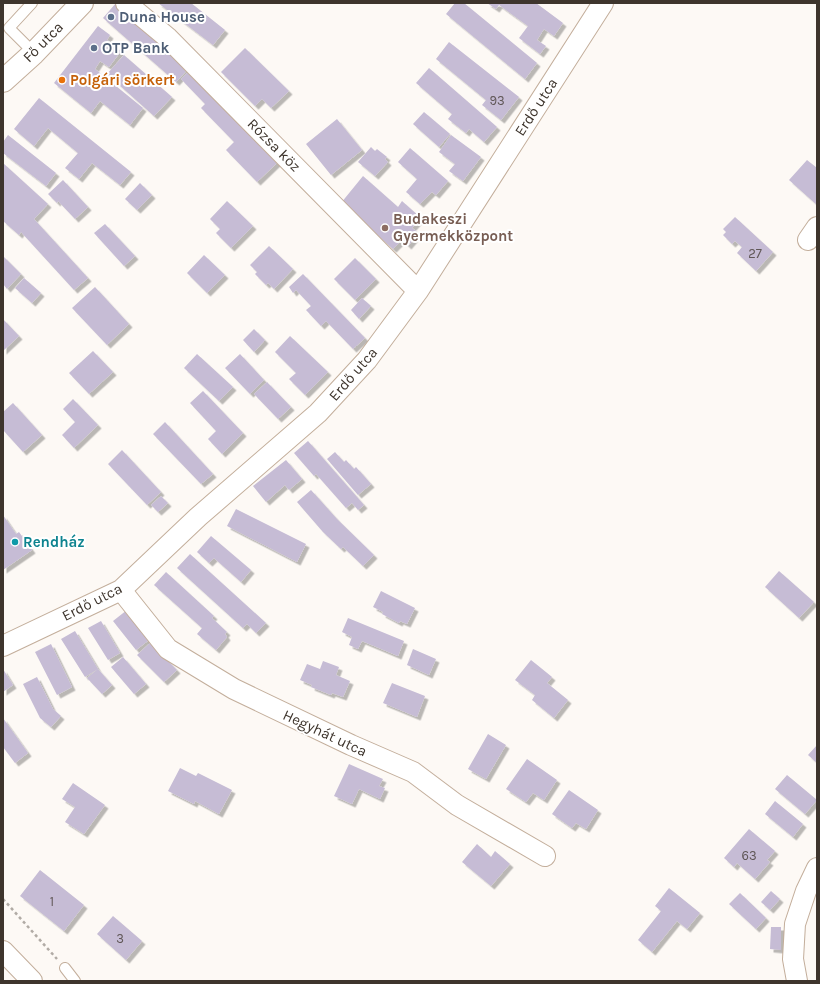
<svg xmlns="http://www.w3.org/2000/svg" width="820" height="984" viewBox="0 0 820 984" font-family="Karla,sans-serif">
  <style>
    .building { fill: #c6bcd5; filter: url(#shadow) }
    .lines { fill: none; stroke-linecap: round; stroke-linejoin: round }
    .service-casing { stroke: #c3ae9b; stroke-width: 12 }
    .minor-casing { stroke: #c3ae9b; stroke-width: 22 }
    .secondary-casing { stroke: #c3ae9b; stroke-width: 24 }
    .path { stroke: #b1aba5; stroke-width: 2.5; stroke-dasharray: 3 3; stroke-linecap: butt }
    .service { stroke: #fff; stroke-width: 10 }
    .minor { stroke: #fff; stroke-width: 20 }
    .secondary { stroke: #fff; stroke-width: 22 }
    .service-dot { fill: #5c6f8a; stroke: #fff; stroke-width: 1.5 }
    .food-dot { fill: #e8710a; stroke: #fff; stroke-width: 1.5 }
    .education-dot { fill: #8d6e63; stroke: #fff; stroke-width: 1.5 }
    .culture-dot { fill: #0f9aa8; stroke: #fff; stroke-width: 1.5 }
    .labels { text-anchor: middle; stroke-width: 4; stroke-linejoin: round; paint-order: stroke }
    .number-label { font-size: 13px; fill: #605757 }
    .service-label { font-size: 15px; font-weight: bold; fill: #4e5e75; stroke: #fff; text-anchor: start }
    .street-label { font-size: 15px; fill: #3e352d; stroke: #fff }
    .food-label { font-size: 15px; font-weight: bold; fill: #c56008; stroke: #fff; text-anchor: start }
    .education-label { font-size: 15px; font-weight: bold; fill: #785e54; stroke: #fff; text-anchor: start }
    .culture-label { font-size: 15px; font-weight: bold; fill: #0d838f; stroke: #fff; text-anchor: start }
  </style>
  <defs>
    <filter id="shadow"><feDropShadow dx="3.5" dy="3.5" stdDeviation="0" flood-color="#0004"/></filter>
  </defs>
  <rect width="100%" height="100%" fill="#fdf9f5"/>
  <!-- building -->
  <path class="building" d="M116,3L190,67L176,82L103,18Z
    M158,3H191L225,30L213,45Z
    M455,3H464L537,63L525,79L446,14Z
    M487,3H536L563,23L554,36L544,29L537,40L546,46L540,54L519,38L528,26L499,5L496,9Z
    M98,26L110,35L107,40L121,51L109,67L100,61L95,69L143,108L130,125L100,101L91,113L54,83Z
    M449,42L519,97L501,120L482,105L486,100L436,59Z
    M245,48L289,91L271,108L262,99L255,106L221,72Z
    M124,55L172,97L154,116L107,74Z
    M192,68L280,160L257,182L226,150L234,142L201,108L205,104L181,79Z
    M429,68L497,127L484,142L469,129L466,133L448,119L452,114L416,83Z
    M39,98L131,172L120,185L92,163L79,179L65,168L78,153L48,128L34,146L14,129Z
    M424,112L450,134L439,147L413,124Z
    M337,119L362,150L331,175L306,144Z
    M8,135L56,173L46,186L3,153V142Z
    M451,135L481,157L463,181L449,171L455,164L439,152Z
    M371,147L375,151L377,149L387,157L385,159L388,162L375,176L358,162Z
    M410,148L448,181L436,195L432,192L420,204L406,192L417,179L398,162Z
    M807,160L817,168V205L789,180Z
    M3,163L48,204L34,219L88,278L74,290L21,232L19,235L3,221Z
    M363,176L398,207L402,201L421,218L412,228L419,233L408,246L402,240L393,249L341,203Z
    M63,180L88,207L75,219L58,201L57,203L48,194Z
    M140,183L152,195L137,210L125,199Z
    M227,201L253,226L231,248L216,233L220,229L210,219Z
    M735,217L773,252L756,271L737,253L742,247L735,241L732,244L723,235L726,232L723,229Z
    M105,224L135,256L124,266L94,233Z
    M269,246L293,269L274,289L268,283L266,285L255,274L257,272L250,265Z
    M204,255L225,275L207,293L187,273Z
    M3,256L21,274L7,289L3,284Z
    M355,258L376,279L355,300L334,279Z
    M303,274L365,338L353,349L326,321L321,326L306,310L311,306L296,290L293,293L289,287Z
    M24,278L41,293L32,303L15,288Z
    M95,287L129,324L107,345L72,308Z
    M362,298L371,306L359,319L351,310Z
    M3,319L19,336L3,351Z
    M254,329L265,340L254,352L243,340Z
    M290,336L328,372L305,395L289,379L296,373L275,352Z
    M93,351L113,372L89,394L69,373Z
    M197,354L233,387L219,401L184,368Z
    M240,354L264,380L250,394L225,368Z
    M267,382L291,407L278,419L254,394Z
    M203,391L243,433L222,454L208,439L216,431L190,403Z
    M73,399L98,425L74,448L62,435L75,422L63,409Z
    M13,403L42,435L23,452L3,430V412Z
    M165,422L213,474L201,484L153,434Z
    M308,441L364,505L358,510L352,503L346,508L316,474L314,476L294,453Z
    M122,450L161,492L147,505L108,464Z
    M335,452L344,462L346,460L354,469L356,467L371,484L358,495L327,459Z
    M286,460L302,479L289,490L285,485L266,502L253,486Z
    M311,490L337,519L374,555L363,566L343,547L341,549L323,532L297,502Z
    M161,496L168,503L158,512L151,505Z
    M236,509L306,544L297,562L227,526Z
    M3,515L16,534L19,532L32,550L3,570Z
    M211,536L251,570L241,582L214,558L209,563L197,552Z
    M190,554L266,623L256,633L247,624L243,628L177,568Z
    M779,571L814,602L799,618L765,587Z
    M166,572L214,616L212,618L227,632L225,634L227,637L216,650L197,634L202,628L154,585Z
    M381,591L415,608L407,624L400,621L399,623L382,614L383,612L373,607Z
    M127,610L149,640L136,650L113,621Z
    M348,618L404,641L398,656L362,641L358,649L349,645L352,637L342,632Z
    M101,621L120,653L108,660L88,628Z
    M75,631L98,669L85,677L61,639Z
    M150,643L177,670L164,682L137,655Z
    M51,644L72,687L57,695L35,652Z
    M413,649L436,659L429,675L407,665Z
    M123,657L146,684L134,694L111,667Z
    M531,660L552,677L547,683L568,700L554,718L532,700L535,695L515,680Z
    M323,661L339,667L336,675L350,681L343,697L332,693L331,695L311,687L312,685L300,680L307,664L320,669Z
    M3,669L13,685L3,692Z
    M98,669L112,685L102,694L87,678Z
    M37,677L53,709L61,716L51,727L40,718L23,684Z
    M392,683L425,696L417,717L383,703Z
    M3,718L28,753L15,763L3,747Z
    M488,734L506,745L486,779L468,769Z
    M817,745V763L808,755Z
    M527,759L557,780L544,800L533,793L526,802L506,789Z
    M349,764L383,779L379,786L385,788L380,799L359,789L352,804L334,796Z
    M180,768L196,776L198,773L232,790L219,814L195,801L194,804L168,791Z
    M787,775L817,800L805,814L775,789Z
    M73,783L105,805L84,834L65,822L75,807L62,799Z
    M569,790L598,810L586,829L576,823L572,828L552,814Z
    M775,801L803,824L793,837L765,814Z
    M749,829L775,851L767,860L770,862L755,879L737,863L734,867L724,858Z
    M477,844L491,857L495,851L510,864L491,886L462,862Z
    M40,870L84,905L64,931L20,896Z
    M669,888L700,913L687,929L677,921L652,952L638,940L661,911L655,906Z
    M771,891L780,899L770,910L761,902Z
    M740,893L766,918L756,929L729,904Z
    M113,916L142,941L126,960L97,934Z
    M771,927H781V950L770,949Z"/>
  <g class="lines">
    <!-- service casing -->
    <g class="service-casing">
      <path id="service" d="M32,3L9,28L34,53
        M65,968L75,981"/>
    </g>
    <!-- minor casing -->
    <g class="minor-casing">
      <path id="minor" d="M126,3L168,38L418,291
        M808,240L817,227
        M121,590L168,649L234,689L351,745L413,772L457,805L545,856
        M3,646L121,590L198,517L318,413L367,360L418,291L603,3
        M3,951L32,981
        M797,981L793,959L795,924L806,891L817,868"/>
    </g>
    <!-- secondary casing -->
    <g class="secondary-casing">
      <path id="secondary" d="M3,81L34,53L82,3"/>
    </g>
    <!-- path -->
    <path class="path" d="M3,899L57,959"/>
    <!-- service -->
    <use href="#service" class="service"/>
    <!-- minor -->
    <use href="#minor" class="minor"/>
    <!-- secondary -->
    <use href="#secondary" class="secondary"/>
  </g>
  <!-- markers -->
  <g class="service-dot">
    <circle cx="111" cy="17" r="4"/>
    <circle cx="94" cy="48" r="4"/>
  </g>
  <circle class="food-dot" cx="62" cy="80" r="4"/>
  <circle class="education-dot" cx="385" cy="228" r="4"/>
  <circle class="culture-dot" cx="15" cy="542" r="4"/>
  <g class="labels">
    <!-- number labels -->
    <g class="number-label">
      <text x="497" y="105">93</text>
      <text x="755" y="258">27</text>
      <text x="749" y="860">63</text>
      <text x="52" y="906">1</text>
      <text x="120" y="943">3</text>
    </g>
    <!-- service labels -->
    <g class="service-label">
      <text x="119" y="22">Duna House</text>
      <text x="102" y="53">OTP Bank</text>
    </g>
    <!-- street labels -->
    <g class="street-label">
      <text transform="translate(43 42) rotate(-45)" y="5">Fő utca</text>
      <text transform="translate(536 107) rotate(-57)" y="5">Erdő utca</text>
      <text transform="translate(274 145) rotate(45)" y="5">Rózsa köz</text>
      <text transform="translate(353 374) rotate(-49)" y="5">Erdő utca</text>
      <text transform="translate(92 602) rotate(-27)" y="5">Erdő utca</text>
      <text transform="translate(325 733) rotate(25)" y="5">Hegyhát utca</text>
    </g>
    <!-- food labels -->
    <g class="food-label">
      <text x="70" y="85">Polgári sörkert</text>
    </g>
    <!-- education labels -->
    <g class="education-label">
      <text x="393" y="224">Budakeszi<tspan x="393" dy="17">Gyermekközpont</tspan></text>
    </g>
    <!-- culture labels -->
    <g class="culture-label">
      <text x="23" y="547">Rendház</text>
    </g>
  </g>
  <!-- border -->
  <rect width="820" height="984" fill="none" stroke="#3e352d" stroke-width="8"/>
</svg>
